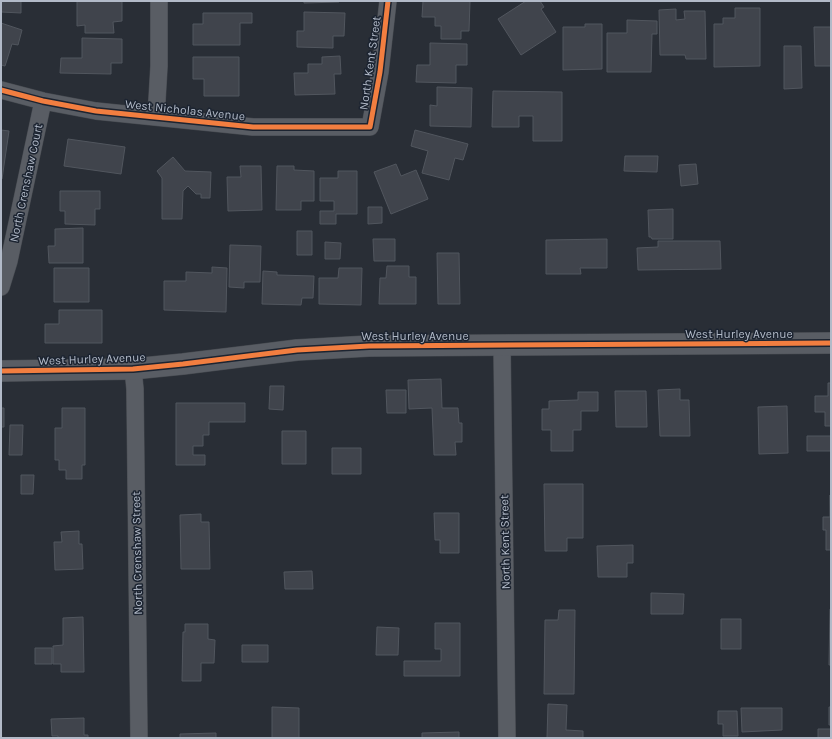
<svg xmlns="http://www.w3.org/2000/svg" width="832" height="739" viewBox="0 0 832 739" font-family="Karla,sans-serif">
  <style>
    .building { fill: #40444c; stroke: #51565e }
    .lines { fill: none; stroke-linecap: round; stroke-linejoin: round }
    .minor-casing { stroke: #45494f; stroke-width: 18 }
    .tertiary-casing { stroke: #45494f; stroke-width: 22 }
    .minor { stroke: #595d64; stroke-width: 17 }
    .tertiary { stroke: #595d64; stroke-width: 21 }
    .cycleway-casing { stroke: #1c2431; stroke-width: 8 }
    .cycleway { stroke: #f27e40; stroke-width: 5 }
    .labels { text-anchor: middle; stroke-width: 3; stroke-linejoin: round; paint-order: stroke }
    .street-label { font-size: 12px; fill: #b2bac8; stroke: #1c2431 }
  </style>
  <rect width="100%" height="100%" fill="#292e36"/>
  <!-- building -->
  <path class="building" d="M1,1H21V13L1,12Z
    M77,1H122V21L113,22L114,33H85V25L77,26Z
    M304,1H339V2L304,3Z
    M423,1H470L469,31H461V39H441V26H435V17H422Z
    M526,1H540L544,7L541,9L556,32L521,55L498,19Z
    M735,8H760V66L714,67V24H723V18H735Z
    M676,9V20L685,19L684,11H705L706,59H686L685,55H660L659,10Z
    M304,12L345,13L344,36H333V48L297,47V31H304Z
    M203,13H252V23H240V45H193V24H203Z
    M627,20L657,21V34H652L651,72H607V33H627Z
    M1,23L22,30L18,45L12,44L5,66L1,65Z
    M585,24H602V69L563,70V27H585Z
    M814,27H831V66H815Z
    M82,38L122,39V63H111V74L60,73L61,58H82Z
    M430,43L467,44V65H456V83L416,82L417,65H430Z
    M784,46H801L802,88L784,89Z
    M340,56L341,74H334L335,94L295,95L294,73H308V64H322V57Z
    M193,57H239V96H204V79H193Z
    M437,87L472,88L471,127L430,126V105L437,106Z
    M493,91L562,92V141H533V116H519V127H492Z
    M1,130L9,131L2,179H1Z
    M415,130L468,144L463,160L455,158L449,180L422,173L428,151L411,146Z
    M68,139L125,147L121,174L64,166Z
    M625,156H658L657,172L624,171Z
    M173,157L185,171L211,172L210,198H201V194H196L188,186L183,191L182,219H162V178L157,171Z
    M396,164L401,176L416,170L428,199L391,214L374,172Z
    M696,164L698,184L681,186L679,165Z
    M240,166H261L262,210L228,211L227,177H241Z
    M277,166H294V170L314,171V201H301V210H276Z
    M338,171H357V214H336V224H320V211H334V201H320V178H338Z
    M60,191H100V209H95V225L65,224V211H60Z
    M368,207H382V223L368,224Z
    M673,209V239H652L651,237H649L648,210Z
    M83,228V263H49L48,246H55V229Z
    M297,231H312V255H297Z
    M373,239H395V261H374Z
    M607,239V268H580L581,274H546V240Z
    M658,241H720L721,269L638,270L637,248L658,247Z
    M325,242L341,243L340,259H325Z
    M230,245L261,246L260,282H244V288L229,287Z
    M437,253H459L460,304H438Z
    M387,266H409V277H416V304H379L380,278H386Z
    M212,267L227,268L226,312L164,310V281H186V272L212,273Z
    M54,268H89V302H54Z
    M339,268H362L361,305L319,304V278H338Z
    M263,271L277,272V275L314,276L313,298H302L301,305L262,304Z
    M59,310H102V343H45V324H59Z
    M441,379L442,408H458L459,423H462V442H455L456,455H434L432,408L409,409L408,380Z
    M828,383H831V426H825V412H815V396H828Z
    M270,386H284L283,410L269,409Z
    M680,389V400H689L690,436H660L658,390Z
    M386,390H406V413H387Z
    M615,391H646L647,427H616Z
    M578,392H598V411H581V430H573V451H551V430H542V409H549V401L578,400Z
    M176,403H245V422H209V435H203V446H193V455H205V465H176Z
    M787,406L788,453L759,454L758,407Z
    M1,408H4V427H1Z
    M62,408H85V465H82V479H66V470H59V460H55V428H62Z
    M10,425H23L22,455H9Z
    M282,431H306V464H282Z
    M807,436H831V451H807Z
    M332,448H361V474H332Z
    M21,475H34L33,494H21Z
    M544,484H583V538H567V551H545Z
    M830,495L831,550H826V530H823V517H830Z
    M434,513H459V553H440V540H435Z
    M201,514V522H209L210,569H181L180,515Z
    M79,531V544H82L83,569L55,570L54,542H62L61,532Z
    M633,545V563H627V577H598L597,546Z
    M312,571L313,589H285L284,572Z
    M651,593L684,594L683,614H651Z
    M830,609H831V665H829Z
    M559,610H575L574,694H544L545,620H558Z
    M83,617L84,672H61V664H53V646L63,645V618Z
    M721,619H741V649H721Z
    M435,623H460V676H404V661H441V649H435Z
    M185,624H208V639L215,640L214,663H201V681H182L183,632H185Z
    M377,627L399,628L398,655H376Z
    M242,645H268V662H242Z
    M35,648H52V664H35Z
    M548,704L567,705L566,730L583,731V738H547Z
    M272,707L299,708V738H272Z
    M829,707H831V725H829Z
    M741,708H782V730L742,732Z
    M718,711H737L738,736H723V724H718Z
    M84,718V735H88V738H58V736H52L51,719Z
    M818,729H831V738H818Z
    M459,732V738H422V733Z
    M216,733V738H180V734Z"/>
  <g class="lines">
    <!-- minor casing -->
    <g class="minor-casing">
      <path id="minor" d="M1,90L43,101L96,111L253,127H370L380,72L388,1
        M156,117L159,66V1
        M1,287L9,261L43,101
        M502,346L507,738
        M133,369L135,389L139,738"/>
    </g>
    <!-- tertiary casing -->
    <g class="tertiary-casing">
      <path id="tertiary" d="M1,371L133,369L183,364L297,350L369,346L831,343"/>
    </g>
    <!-- minor -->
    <use href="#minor" class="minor"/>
    <!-- tertiary -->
    <use href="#tertiary" class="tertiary"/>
    <!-- cycleway casing -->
    <g class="cycleway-casing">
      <path id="cycleway" d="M1,90L43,101L96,111L253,127H370L380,72L388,1
        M1,371L133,369L183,364L297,350L369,346L831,343"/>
    </g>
    <!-- cycleway -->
    <use href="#cycleway" class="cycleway"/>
  </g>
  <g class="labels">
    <!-- street labels -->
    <g class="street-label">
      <text transform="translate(370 63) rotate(-82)" y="4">North Kent Street</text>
      <text transform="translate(185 110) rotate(6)" y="4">West Nicholas Avenue</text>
      <text transform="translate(26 183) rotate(-78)" y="4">North Crenshaw Court</text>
      <text x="739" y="338">West Hurley Avenue</text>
      <text x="415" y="340">West Hurley Avenue</text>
      <text transform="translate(92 359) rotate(-2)" y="4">West Hurley Avenue</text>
      <text transform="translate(505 542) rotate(-91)" y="4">North Kent Street</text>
      <text transform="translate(137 553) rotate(-91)" y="4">North Crenshaw Street</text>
    </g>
  </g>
  <!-- border -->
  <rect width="832" height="739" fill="none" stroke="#b2bac8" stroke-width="4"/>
</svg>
